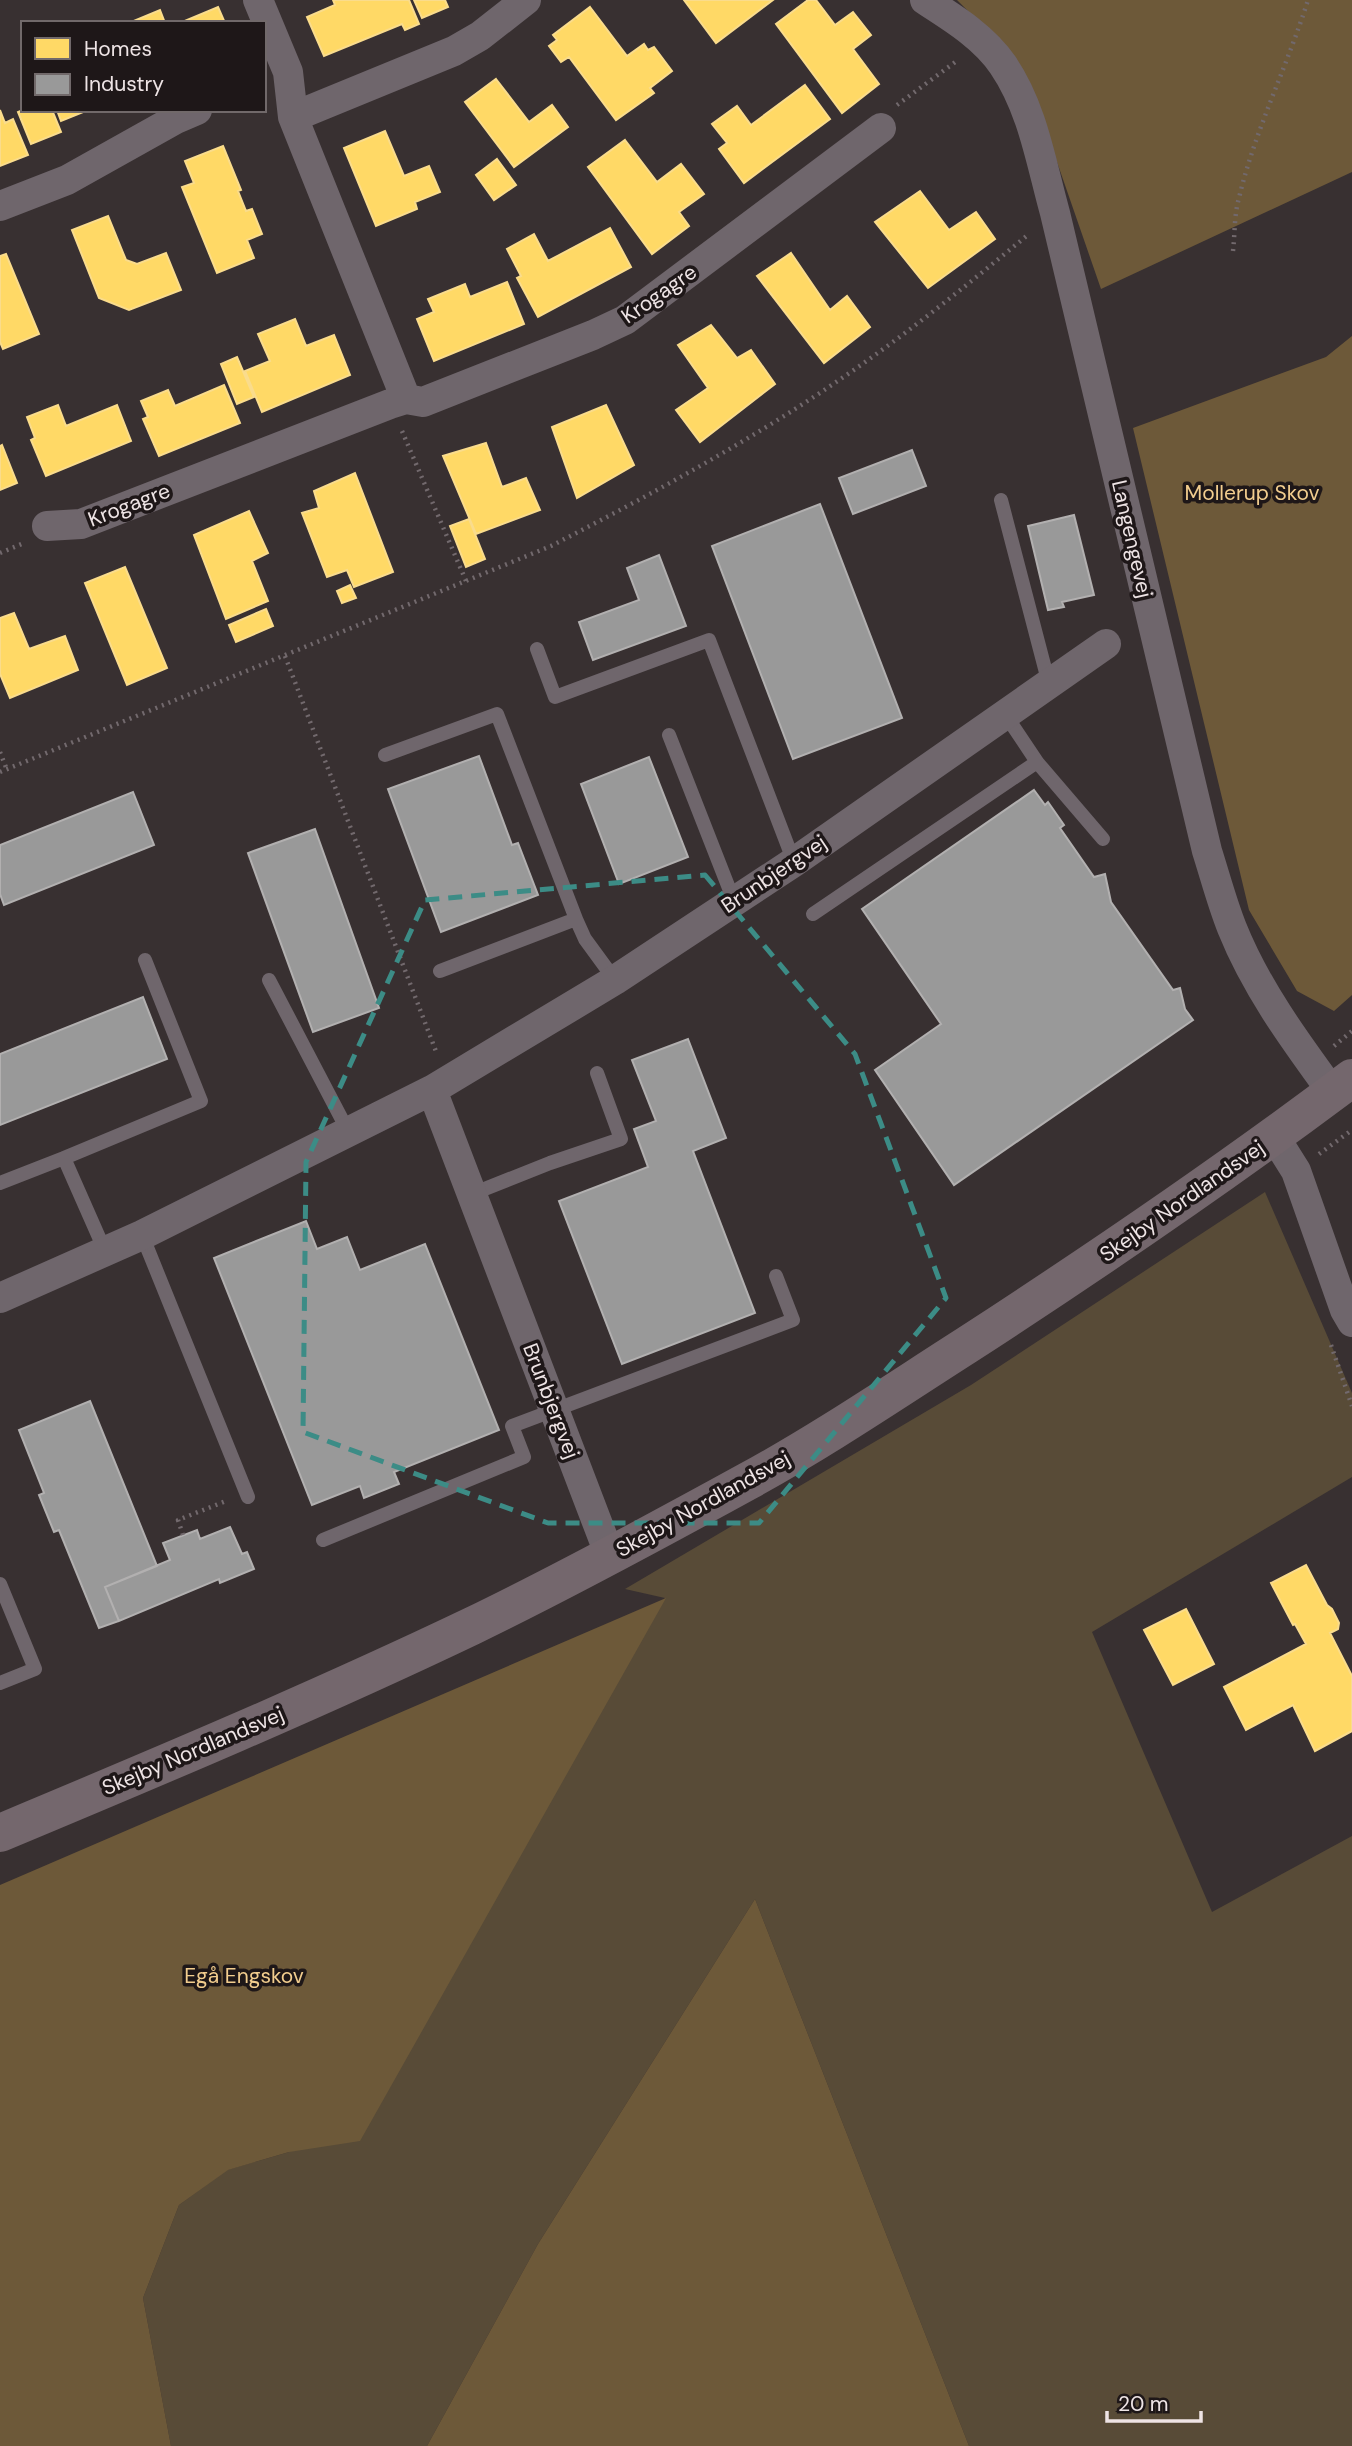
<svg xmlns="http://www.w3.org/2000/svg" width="1352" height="2446" viewBox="0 0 1352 2446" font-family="'DM Sans',sans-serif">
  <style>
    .green { fill: #584b37 }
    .forest { fill: #6d5939 }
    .homes { fill: #ffd966; stroke: #fadc8c; stroke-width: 2 }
    .industry { fill: #999; stroke: #b2b0b0; stroke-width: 2 }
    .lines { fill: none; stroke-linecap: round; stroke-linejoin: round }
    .path { stroke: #72696d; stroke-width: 4.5; stroke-dasharray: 2 5; stroke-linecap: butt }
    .lane { stroke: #6f666c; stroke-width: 14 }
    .street { stroke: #6f666c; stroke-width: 30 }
    .secondary { stroke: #74676d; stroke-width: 38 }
    .marked { fill: none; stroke: #3c8c86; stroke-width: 5; stroke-dasharray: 14 9; stroke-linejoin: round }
    .labels { text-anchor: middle; stroke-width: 7; stroke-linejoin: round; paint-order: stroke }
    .street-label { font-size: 21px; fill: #eee4e5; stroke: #1e1718 }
    .park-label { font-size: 21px; fill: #f2cd8e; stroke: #1e1718 }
  </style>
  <rect width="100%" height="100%" fill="#383031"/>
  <!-- green -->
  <path class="green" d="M1265,1192L1352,1393V1477L1092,1632L1212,1912L1352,1836V2446H969L755,1899L538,2244L427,2446H171L143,2298L179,2205L227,2170L289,2152L665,1598L625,1589L971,1385Z"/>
  <!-- forest -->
  <path class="forest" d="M957,0H1352V172L1101,289L1057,162L1016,59Z
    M1352,336V995L1334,1011L1297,991L1249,910L1133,428L1326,357Z
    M666,1598L360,2141L289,2152L228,2170L179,2205L143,2298L171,2446H0V1885Z
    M755,1899L969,2446H427L538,2244Z"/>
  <!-- homes -->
  <path class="homes" d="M333,0H409L419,24L405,30L402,24L324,56L307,17L335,5Z
    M414,0H445L448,7L422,18Z
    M684,0H773L716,43Z
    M808,0H816L835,25L853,12L871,35L853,49L879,84L842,113L776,24Z
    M218,7L225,23H180Z
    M590,7L627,56L644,44L648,50L654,47L672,71L650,88L654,93L616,120L569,57L561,62L549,46L557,40L553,35Z
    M160,10L165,23H129Z
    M496,79L529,122L552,105L568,127L514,167L465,102Z
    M805,85L830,119L744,183L719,149L727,143L712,124L737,106L751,125Z
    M0,110L5,123L13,119L28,155L0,166Z
    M23,110H52L61,132L31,144L18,112Z
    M57,110H88L61,121Z
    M385,131L404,176L429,166L440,192L415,202L417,209L376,226L344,148Z
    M625,140L657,182L681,164L704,194L679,212L689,226L652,254L588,167Z
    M223,146L241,190L238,191L246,211L252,209L262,234L247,240L254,258L217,273L182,187L194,183L185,161Z
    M497,159L516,185L494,200L476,175Z
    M920,191L949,230L976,212L995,239L928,288L875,222Z
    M108,216L126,260L137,264L166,253L181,290L129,310L99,298L72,230Z
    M610,228L631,267L538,317L517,278L521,276L507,249L534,234L548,261Z
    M791,253L830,310L847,296L870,327L824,363L757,276Z
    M6,254L39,334L3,349L0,342V256Z
    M507,282L524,324L434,361L417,319L434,312L428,299L465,284L470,297Z
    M295,319L306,346L334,335L350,375L262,412L245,371L270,361L258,334Z
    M711,325L737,358L751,350L775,384L700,442L676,410L708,388L678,345Z
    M237,357L254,397L237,404L221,364Z
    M224,385L240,423L159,456L143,419L148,417L141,401L168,390L175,406Z
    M58,405L66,426L117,405L131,441L46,476L31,440L35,438L27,417Z
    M606,405L634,465L577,498L552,427Z
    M486,443L502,487L526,478L540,510L476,534L443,456Z
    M2,445L17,483L0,490V446Z
    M355,473L393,572L354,587L347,570L327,577L302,513L319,508L314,491Z
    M249,511L268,553L252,561L268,601L226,619L194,535Z
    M469,519L485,559L466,567L450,526Z
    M125,567L167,668L127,685L85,583Z
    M350,585L356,598L342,603L337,591Z
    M266,609L273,626L236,642L229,625Z
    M14,613L29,649L65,636L78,670L10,698L0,674V618Z
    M1306,1565L1327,1605L1332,1609L1339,1623L1338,1629L1330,1633L1352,1676V1731L1315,1751L1293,1705L1246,1730L1224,1687L1306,1644L1295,1624L1293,1625L1271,1583Z
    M1186,1609L1214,1664L1173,1685L1144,1630Z"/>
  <!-- industry -->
  <path class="industry" d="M912,450L926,486L853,514L839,478Z
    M820,504L902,718L793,759L712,546Z
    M1074,515L1094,595L1062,602L1064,607L1048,610L1028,526Z
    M659,555L686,626L593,660L579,622L639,600L627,568Z
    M479,756L512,845L518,843L538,895L441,932L388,789Z
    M649,757L688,857L619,884L581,784Z
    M1034,790L1045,805L1048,802L1064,825L1060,828L1094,877L1105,874L1111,902L1173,990L1180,988L1185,1009L1193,1020L954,1185L875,1070L941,1024L862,909Z
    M133,792L154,845L4,905L0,894V845Z
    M315,829L379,1008L313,1032L248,853Z
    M143,997L167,1059L0,1125V1054Z
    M688,1039L726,1138L693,1151L755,1313L622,1364L559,1201L648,1167L634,1129L656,1121L632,1060Z
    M306,1221L317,1249L347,1237L360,1270L425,1244L499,1430L394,1472L399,1484L364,1498L360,1486L312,1505L214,1258Z
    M90,1401L157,1566L105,1587L119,1621L99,1628L59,1530L54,1532L39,1495L44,1493L19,1430Z
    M230,1527L242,1554L247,1552L254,1569L220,1583L219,1579L119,1621L105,1587L170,1560L163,1543L197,1530L200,1539Z"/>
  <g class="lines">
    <!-- path -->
    <path class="path" d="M897,105L958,60
      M1233,251C1235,234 1234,215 1239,198C1255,130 1287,67 1308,0
      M402,431L466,581
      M0,553L24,543
      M285,656L437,1054
      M0,752L7,770
      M0,772L551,546C656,492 761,435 858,367C917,326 973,280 1029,234
      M1334,1046L1352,1031
      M1319,1154L1352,1130
      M1331,1345L1352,1406
      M183,1535L178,1520L226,1501"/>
    <!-- lane -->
    <path class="lane" d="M1001,500L1049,684
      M537,649L555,697L709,640L794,862
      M669,735L734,901
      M385,755L497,714L576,919
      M1037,762L1103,839
      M813,914L1037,762L1005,714
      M440,971L576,919L585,939L615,980
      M269,980L348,1131
      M0,1183L64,1158
      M472,1194L550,1163L621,1139L597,1073
      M142,1235L248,1497
      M105,1251L64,1158L201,1101L145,960
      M323,1540L524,1457L512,1426L793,1320L776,1276
      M0,1584L35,1669L0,1683"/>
    <!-- street -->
    <path class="street" d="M258,0L288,72L293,117L406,399
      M925,0C953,18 984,37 1003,65C1033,109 1041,163 1055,213L1207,851C1215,876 1222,903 1232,928C1256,988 1295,1041 1333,1093
      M293,117L454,51L480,36L526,0
      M0,206L67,180L176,119L197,110
      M47,526L81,524L390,404L406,399L423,402L593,335L625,320L881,128
      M432,1090L610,1556
      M1274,1136L1296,1171L1345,1310L1352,1322
      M0,1298L142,1235L432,1090L615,980L794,862L1106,644"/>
    <!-- secondary -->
    <path class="secondary" d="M0,1833C158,1767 317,1700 472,1626C565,1581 657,1531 748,1481C823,1440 895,1391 967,1345C1098,1260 1227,1172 1352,1078"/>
  </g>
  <!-- marked area -->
  <path class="marked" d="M705,875L855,1054L946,1298L759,1523H548L303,1432L306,1162L425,900Z"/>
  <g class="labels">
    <!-- street labels -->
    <g class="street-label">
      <text transform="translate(659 294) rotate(-35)" y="7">Krogagre</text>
      <text transform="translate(129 505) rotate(-21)" y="7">Krogagre</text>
      <text transform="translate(1132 539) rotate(77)" y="7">Langengevej</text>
      <text transform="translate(774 874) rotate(-34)" y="7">Brunbjergvej</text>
      <text transform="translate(1182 1201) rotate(-35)" y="7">Skejby Nordlandsvej</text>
      <text transform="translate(551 1401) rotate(69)" y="7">Brunbjergvej</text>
      <text transform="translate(703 1504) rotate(-29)" y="7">Skejby Nordlandsvej</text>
      <text transform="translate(193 1751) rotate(-23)" y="7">Skejby Nordlandsvej</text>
    </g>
    <!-- park labels -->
    <g class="park-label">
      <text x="1252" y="500">Mollerup Skov</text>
      <text x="244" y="1983">Egå Engskov</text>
    </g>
  </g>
  <!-- legend -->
  <rect x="21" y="21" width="245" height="91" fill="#1e1718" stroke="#71696a" stroke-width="2"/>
  <rect x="35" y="38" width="35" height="21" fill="#ffd966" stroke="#71696a" stroke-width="2"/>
  <text x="84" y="56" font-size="21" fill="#eee4e5">Homes</text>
  <rect x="35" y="74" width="35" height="21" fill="#999999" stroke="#71696a" stroke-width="2"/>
  <text x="84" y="91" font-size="21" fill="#eee4e5">Industry</text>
  <!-- scale -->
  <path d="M1107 2411v10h94v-10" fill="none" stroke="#eee4e5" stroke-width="3.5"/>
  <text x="1118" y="2411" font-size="21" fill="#eee4e5" stroke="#1e1718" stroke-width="5" paint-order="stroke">20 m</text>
</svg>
